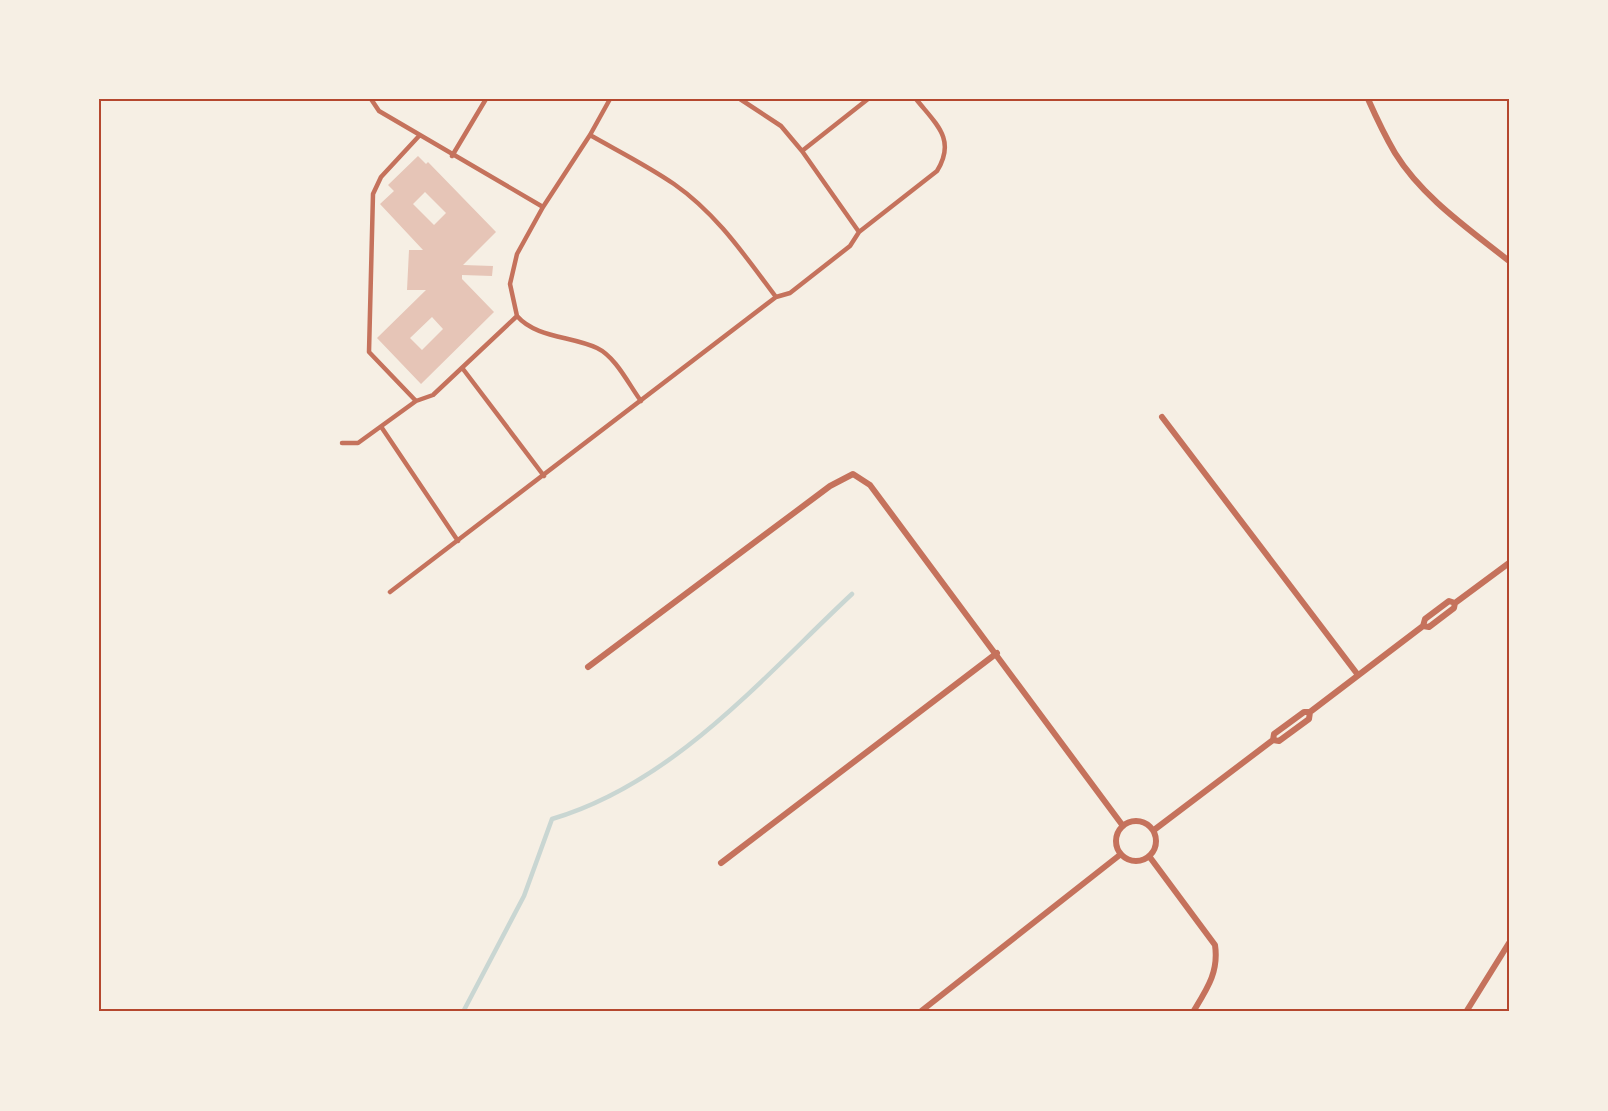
<svg xmlns="http://www.w3.org/2000/svg" width="1608" height="1111" viewBox="0 0 1608 1111" font-family="'Varela Round',sans-serif">
  <style>
    .lines { fill: none; stroke-linecap: round; stroke-linejoin: round }
    .stream { stroke: #c9d6d2; stroke-width: 4.5 }
    .building { fill: #e6c5b7; fill-rule: evenodd }
    .service { stroke: #c5725c; stroke-width: 4.5 }
    .minor { stroke: #c5725c; stroke-width: 6 }
    .neatline { fill: none; stroke: #b5482f; stroke-width: 2 }
  </style>
  <rect width="100%" height="100%" fill="#f6efe4"/>
  <g class="lines">
    <!-- stream -->
    <path class="stream" d="M463,1012L524,896L552,819C674,783 762,678 852,594"/>
  </g>
  <!-- building -->
  <path class="building" d="M418,156L426,164L428,162L496,232L463,265L493,266L492,276L462,275V279L494,312L421,384L377,338L426,290H407L409,250H423L380,204L394,191L388,185ZM425,192L446,213L434,225L413,204ZM432,317L443,329L422,350L410,338Z"/>
  <g class="lines">
    <!-- service -->
    <path class="service" d="M371,99L379,111L543,207
      M740,99L781,126L802,151L859,232
      M590,135C618,151 648,166 674,184C717,214 745,256 776,297
      M802,151L868,99
      M452,156L486,99
      M517,316L510,284L517,254L543,207L590,135L610,99
      M517,316C536,338 572,336 597,348C616,357 629,385 641,401
      M463,369L544,476
      M416,401L369,352L373,194L381,177L419,136
      M382,428L458,541
      M342,443H358L416,401L433,395L517,316
      M390,592L776,297L790,293L850,246L859,232L937,171C957,139 935,123 916,99"/>
    <!-- minor -->
    <path class="minor" d="M1368,99C1376,117 1385,136 1395,153C1422,197 1469,229 1509,261
      M1162,417L1358,675
      M1423,626L1429,627L1454,608L1455,603L1509,563
      M588,667L830,486L853,474L870,485L1123,826
      M1273,740L1279,741L1309,719L1310,712
      M1116 841a20 20 0 1 1 40 0a20 20 0 1 1-40 0Z
      M1154,830L1273,740L1274,734L1304,712H1310L1423,626L1425,619L1449,601L1455,603
      M1149,856L1215,945C1219,972 1207,989 1193,1012
      M721,863L997,653
      M920,1012L1121,854
      M1466,1012L1509,943"/>
  </g>
  <!-- border -->
  <rect width="1608" height="1111" fill="none" stroke="#f6efe4" stroke-width="201"/>
  <rect x="100" y="100" width="1408" height="910" class="neatline"/>
</svg>
